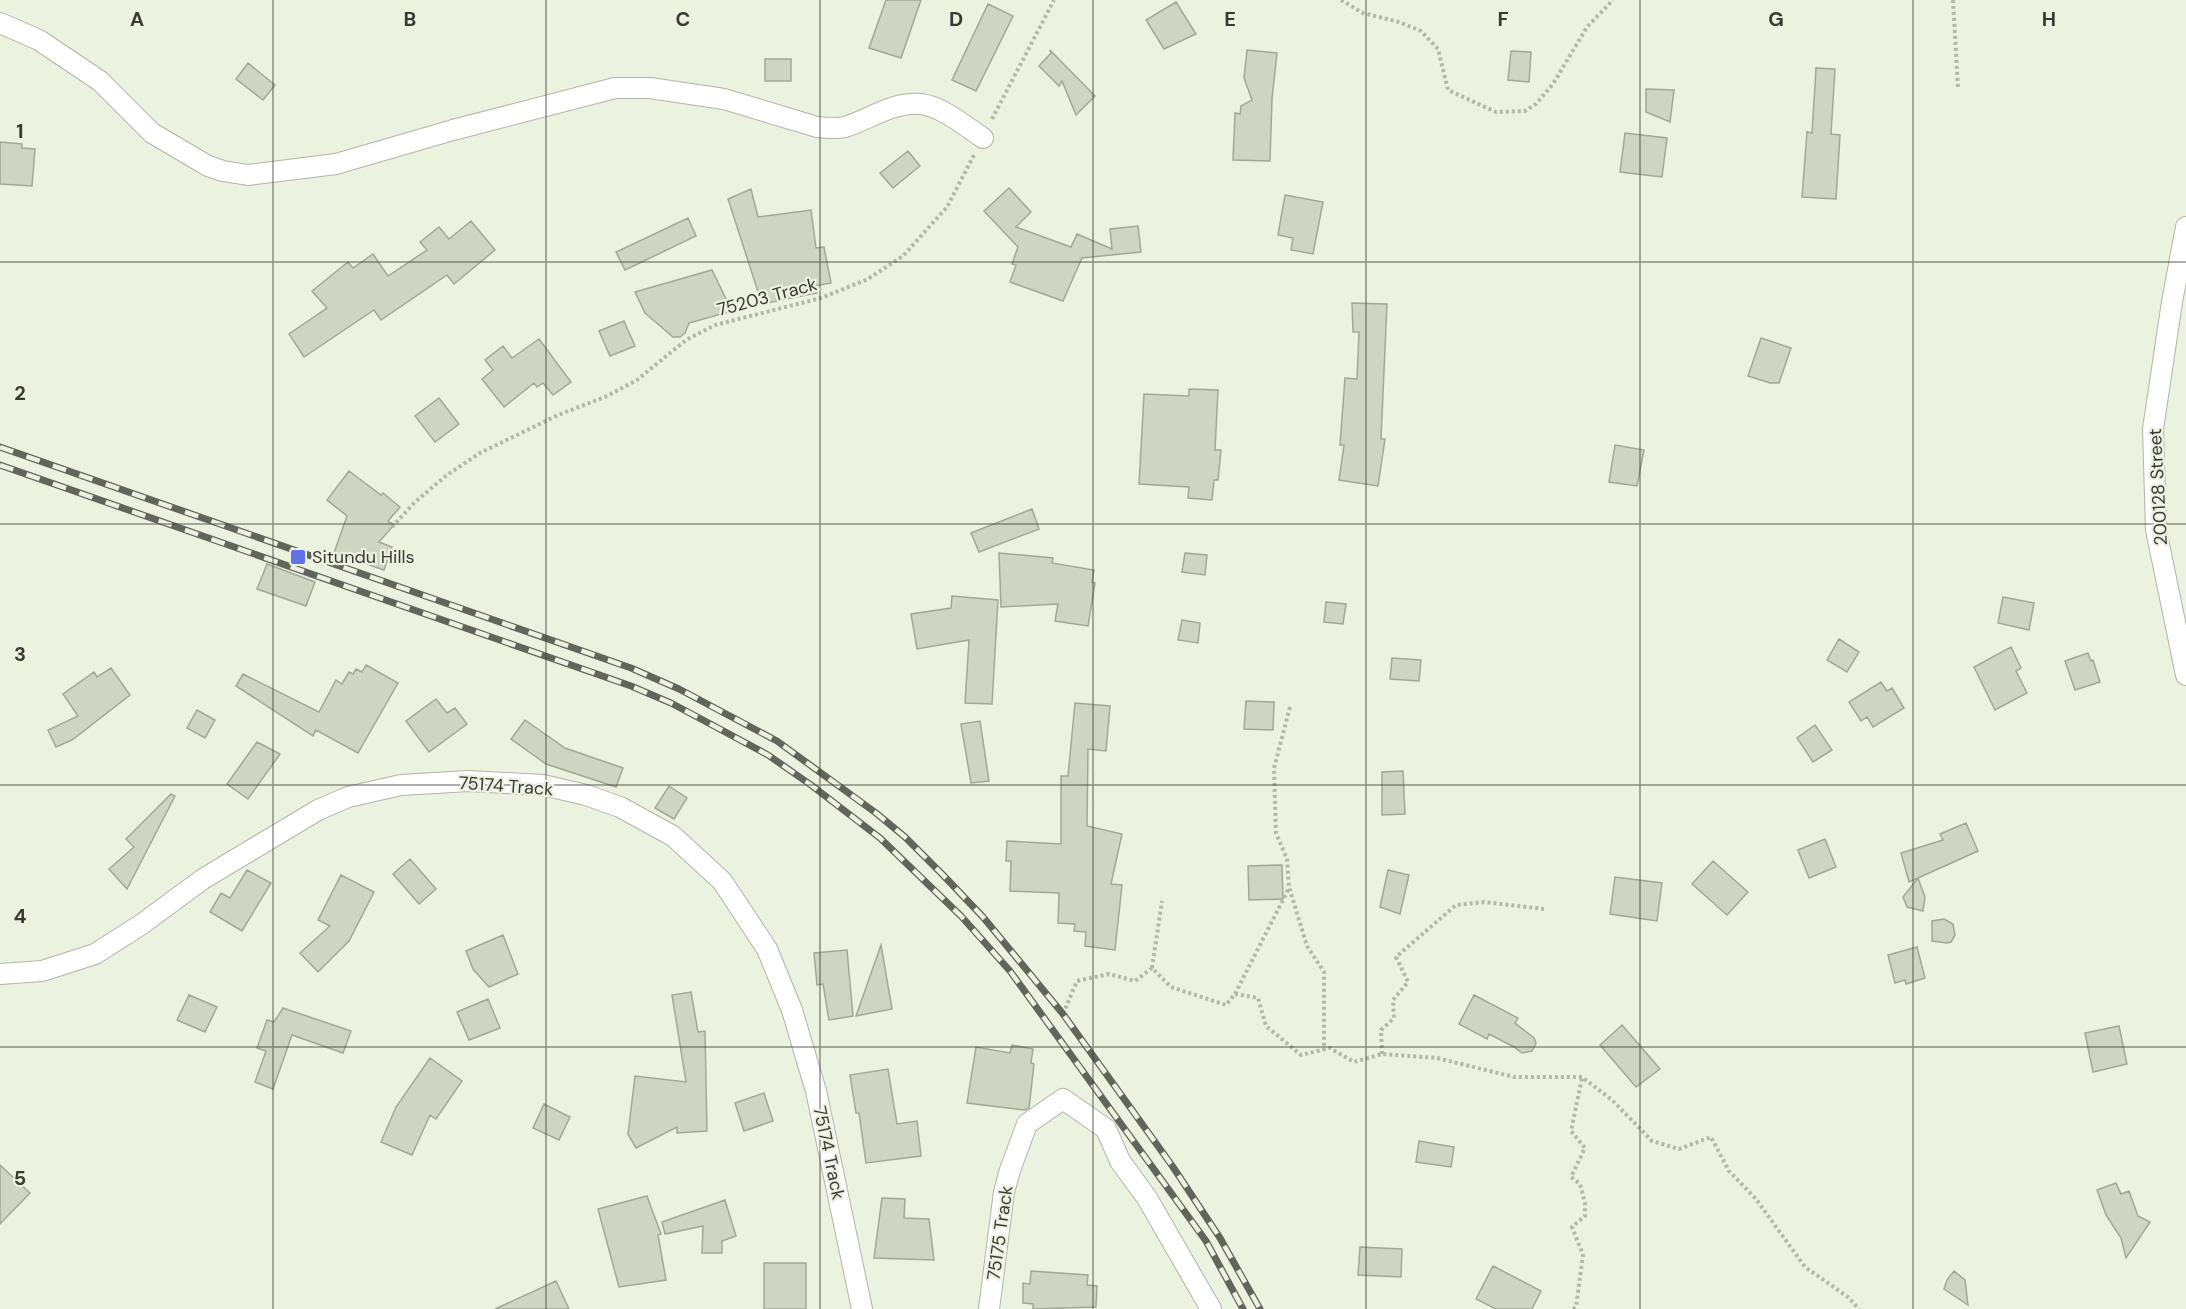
<svg xmlns="http://www.w3.org/2000/svg" width="2186" height="1309" viewBox="0 0 2186 1309" font-family="'DM Sans',sans-serif">
  <style>
    .building { fill: #ced5c3; stroke: #a2a897; stroke-width: 1.5 }
    .lines { fill: none; stroke-linecap: round; stroke-linejoin: round }
    .minor-casing { stroke: #b0b6a5; stroke-width: 22 }
    .path { stroke: #b3b8a9; stroke-width: 4; stroke-dasharray: 3 3; stroke-linecap: butt }
    .minor { stroke: #fff; stroke-width: 20 }
    .rail-casing { stroke: #62655b; stroke-width: 7 }
    .rail { stroke: #ecf2e0; stroke-width: 4.5; stroke-dasharray: 14; stroke-linecap: butt }
    .grid { fill: none; stroke: #383a33; stroke-width: 1.5; stroke-opacity: 0.55 }
    .poi-dot { fill: #6171e8; stroke: #ecf2e0; stroke-width: 2 }
    .labels { text-anchor: middle; stroke-width: 4.5; stroke-linejoin: round; paint-order: stroke }
    .street-label { font-size: 18px; fill: #383a33; stroke: #ecf2e0 }
    .poi-label { font-size: 18px; fill: #383a33; stroke: #ecf2e0; text-anchor: start }
    .grid-label { font-size: 20px; text-anchor: middle; font-weight: bold; fill: #383a33; stroke: #ecf2e0; stroke-width: 4.5; stroke-linejoin: round; paint-order: stroke }
  </style>
  <rect width="100%" height="100%" fill="#ecf2e0"/>
  <!-- building -->
  <path class="building" d="M886,0H921L901,58L869,48Z
    M1176,2L1196,34L1164,49L1146,20Z
    M988,4L1013,16L976,91L952,80Z
    M1050,50L1095,96L1076,115L1062,81L1059,86L1039,66L1051,53Z
    M1247,50L1277,53L1272,99L1270,161L1233,160L1235,113L1240,114L1241,106L1252,100L1244,78Z
    M1511,51L1531,52L1529,82L1508,80Z
    M765,59H791V81H765Z
    M248,63L275,85L263,100L236,79Z
    M1816,68L1835,69L1831,134L1840,135L1836,199L1802,197L1807,132L1812,133Z
    M1646,89L1674,90L1670,122L1646,112Z
    M1625,133L1667,138L1662,177L1620,172Z
    M0,142L22,144V148L35,149L32,186L0,184Z
    M908,151L920,166L893,188L880,173Z
    M1009,188L1031,212L1016,227L1071,247L1077,234L1112,249L1110,229L1138,226L1141,252L1082,258L1063,301L1010,282L1016,265L1012,264L1018,247L984,211Z
    M751,189L758,217L811,210L816,248L824,247L831,283L815,286L817,293L762,304L728,199Z
    M1285,195L1323,202L1313,254L1291,250L1293,238L1278,235Z
    M688,218L696,236L625,270L616,252Z
    M471,221L495,250L454,284L447,275L381,320L374,310L304,357L289,334L327,308L312,291L348,262L353,268L373,254L388,276L427,250L420,242L439,227L449,239Z
    M712,270L732,311L689,323L685,333L680,337H673L645,313L635,292Z
    M1352,303L1387,304L1381,439H1385L1378,486L1339,480L1344,445H1340L1345,378L1357,379L1359,332H1353Z
    M624,321L635,346L610,356L599,331Z
    M1761,338L1791,348L1779,383H1770L1748,376Z
    M539,339L571,382L553,395L543,383L537,387L534,383L504,407L482,379L493,370L485,360L503,346L512,358Z
    M1189,389L1218,390L1215,450H1221L1218,480H1214L1212,500L1188,498L1189,487L1139,484L1144,394L1189,396Z
    M439,398L459,424L435,442L415,416Z
    M1615,445L1644,450L1637,486L1609,482Z
    M349,471L381,495L383,493L400,507L388,521L394,525L379,542L392,547L384,570L334,553L347,516L327,500Z
    M1032,509L1039,529L979,552L971,533Z
    M999,553L1053,558L1052,563L1094,570L1092,582L1095,583L1088,626L1055,621L1058,604L1001,607Z
    M1185,553L1207,555L1205,575L1182,572Z
    M267,564L315,582L306,606L257,589Z
    M952,596L998,600L992,704L965,703L969,640L917,649L911,614L951,608Z
    M2003,597L2034,603L2029,630L1998,623Z
    M1326,602L1346,604L1343,624L1324,622Z
    M1182,620L1200,623L1198,643L1178,640Z
    M1839,639L1859,652L1847,672L1827,660Z
    M2011,647L2021,668L2016,671L2027,693L1995,710L1974,667Z
    M2088,653L2091,661L2093,660L2100,682L2075,690L2065,661Z
    M1392,658L1421,660L1419,681L1390,679Z
    M366,665L398,683L358,753L316,730L313,736L236,686L243,674L319,712L336,680L342,684L349,672L353,674L356,669L362,672Z
    M111,668L130,695L72,740L56,747L48,730L78,716L63,694L94,672L97,677Z
    M1881,682L1887,691L1892,688L1904,708L1873,727L1867,717L1861,721L1849,702Z
    M436,699L447,713L455,708L467,724L429,752L406,721Z
    M1246,701L1274,702L1273,730L1244,729Z
    M1075,703L1110,706L1106,751L1088,749L1087,826L1122,834L1111,884L1122,885L1115,950L1085,946L1086,932L1074,931L1075,924L1058,923L1059,893L1010,891L1011,861H1006L1007,841L1061,844V776H1068Z
    M197,710L215,720L205,738L187,728Z
    M525,720L565,748L623,768L616,787L546,764L511,739Z
    M980,721L989,781L971,783L961,724Z
    M1815,725L1832,750L1813,762L1797,738Z
    M257,742L280,754L248,799L227,784Z
    M1403,771L1405,814L1382,815V772Z
    M669,786L687,798L674,819L655,808Z
    M171,794L175,796L127,889L109,869L134,847L126,839Z
    M1966,823L1978,851L1918,878L1925,897L1923,911L1907,907L1903,897L1918,878L1909,882L1901,853L1943,840L1940,834Z
    M1825,839L1836,867L1809,878L1798,850Z
    M410,859L436,889L419,904L393,874Z
    M1713,861L1748,892L1727,915L1692,884Z
    M1282,865L1283,899L1249,900L1248,866Z
    M247,870L271,883L242,931L210,912L221,893L230,898Z
    M1388,870L1409,875L1400,914L1380,907Z
    M341,875L374,892L349,941L318,972L300,953L330,926L318,920Z
    M1615,877L1662,883L1657,921L1610,914Z
    M1944,919L1953,924L1955,935L1951,942L1947,943L1932,941V921Z
    M503,935L518,974L489,987L473,969L466,951Z
    M881,945L892,1009L856,1016Z
    M1917,947L1925,978L1906,984L1905,980L1895,983L1888,955Z
    M847,950L853,1016L829,1020L823,984L817,985L814,953Z
    M691,992L698,1032L705,1031L707,1131L677,1133V1127L636,1148L628,1134L635,1076L686,1082L672,995Z
    M189,995L217,1007L205,1032L177,1020Z
    M1474,995L1518,1018L1515,1023L1534,1038L1536,1043L1532,1051L1522,1053L1514,1047L1489,1034L1487,1039L1459,1024Z
    M488,999L500,1028L469,1040L457,1012Z
    M283,1008L351,1031L343,1053L292,1035L273,1089L255,1082L266,1051L257,1048L267,1020L274,1022Z
    M1622,1025L1660,1069L1636,1087L1600,1045Z
    M2119,1026L2127,1064L2093,1072L2085,1033Z
    M1012,1045L1033,1049L1031,1063L1034,1064L1029,1108L1025,1110L967,1103L976,1047L1010,1053Z
    M430,1058L462,1081L436,1119L430,1115L412,1155L381,1142L396,1107Z
    M888,1069L897,1124L917,1121L921,1156L866,1163L859,1113H856L850,1075Z
    M764,1093L773,1121L744,1131L735,1103Z
    M544,1104L570,1117L559,1140L533,1128Z
    M1419,1141L1454,1147L1451,1167L1416,1162Z
    M0,1165L30,1193L0,1224Z
    M2116,1183L2121,1194L2129,1191L2138,1216L2150,1222L2126,1258L2121,1238L2106,1215L2097,1190Z
    M647,1196L661,1234L658,1235L666,1280L619,1287L598,1209Z
    M882,1198L905,1199L904,1218L929,1219L934,1260L874,1258Z
    M725,1200L736,1236L722,1241V1253H702L703,1226L665,1234L662,1222Z
    M1360,1247L1402,1249L1401,1277L1358,1275Z
    M764,1263H806V1309H764Z
    M1493,1266L1541,1291L1532,1309H1496L1476,1299Z
    M1031,1271L1088,1275L1087,1285L1097,1286L1096,1307L1033,1309V1304L1023,1303V1283L1030,1284Z
    M1954,1271L1965,1280L1968,1305L1944,1289L1947,1280Z
    M556,1281L569,1309H495Z"/>
  <g class="lines">
    <!-- minor casing -->
    <g class="minor-casing">
      <path id="minor" d="M0,23L39,40L100,81L152,133L208,166L223,171L248,175L336,164L453,130L615,88H650L724,99L817,127C826,128 836,129 845,127C871,119 893,101 921,104C943,107 965,126 983,138
        M2186,227L2172,302L2153,429L2156,530L2186,675
        M0,974L42,971L95,954L142,924L203,879L318,810L348,797L401,785L469,781L543,785L586,795L620,807L673,836L722,881L767,949L792,1010L816,1091L862,1309
        M989,1309L1004,1192L1010,1170L1027,1124L1063,1099L1106,1129L1120,1161L1147,1198L1211,1309"/>
    </g>
    <!-- path -->
    <path class="path" d="M1341,0L1363,13L1399,22L1421,31L1438,49L1448,90L1496,112L1525,111L1536,104L1553,84L1587,27L1613,0
      M1953,0L1958,88
      M992,119L1054,0
      M392,527L415,502L447,475L480,453L558,415L605,397L637,380L686,340L715,325L821,298L868,279L903,256L947,207L974,155
      M1290,707L1274,768L1276,833L1287,859L1289,887L1307,946L1324,972V1050
      M1152,968L1162,901
      M1235,994L1258,998L1266,1026L1301,1055L1330,1048L1354,1062L1382,1054L1437,1058L1514,1077H1582L1612,1100L1652,1141L1679,1149L1711,1137L1729,1171L1756,1199L1805,1267L1848,1297L1859,1309
      M1063,1014L1077,981L1109,974L1135,981L1152,968L1171,987L1226,1005L1235,994L1289,888
      M1382,1054L1381,1030L1394,1018L1393,1000L1408,982L1396,957L1456,905L1484,902L1544,909
      M1573,1309L1576,1307L1583,1255L1572,1227L1585,1216V1203L1580,1184L1571,1177L1585,1148L1571,1131L1582,1078"/>
    <!-- minor -->
    <use href="#minor" class="minor"/>
    <!-- rail casing -->
    <g class="rail-casing">
      <path id="rail" d="M0,447L631,668L679,689L777,741L876,813L905,837L942,874L983,917L1063,1014L1173,1167L1220,1238L1260,1309
        M0,465L631,686L671,703L716,727L768,755L811,785L880,838L961,916L1010,971L1206,1241L1243,1309"/>
    </g>
    <!-- rail -->
    <use href="#rail" class="rail"/>
  </g>
  <!-- grid -->
  <path class="grid" d="M273,0V1309M546,0V1309M820,0V1309M1093,0V1309M1366,0V1309M1640,0V1309M1913,0V1309M0,262H2186M0,524H2186M0,785H2186M0,1047H2186"/>
  <!-- markers -->
  <rect class="poi-dot" x="290" y="549" width="16" height="16" rx="3"/>
  <g class="labels">
    <!-- street labels -->
    <g class="street-label">
      <text transform="translate(767 297) rotate(-15)" y="6">75203 Track</text>
      <text transform="translate(2158 487) rotate(-93)" y="6">200128 Street</text>
      <text transform="translate(506 786) rotate(4)" y="6">75174 Track</text>
      <text transform="translate(829 1153) rotate(78)" y="6">75174 Track</text>
      <text transform="translate(1000 1233) rotate(-82)" y="6">75175 Track</text>
    </g>
    <!-- poi labels -->
    <g class="poi-label">
      <text x="312" y="563">Situndu Hills</text>
    </g>
  </g>
  <g class="grid-label">
    <text x="137" y="26">A</text>
    <text x="410" y="26">B</text>
    <text x="683" y="26">C</text>
    <text x="956" y="26">D</text>
    <text x="1230" y="26">E</text>
    <text x="1503" y="26">F</text>
    <text x="1776" y="26">G</text>
    <text x="2049" y="26">H</text>
    <text x="20" y="138">1</text>
    <text x="20" y="400">2</text>
    <text x="20" y="661">3</text>
    <text x="20" y="923">4</text>
    <text x="20" y="1185">5</text>
  </g>
</svg>
